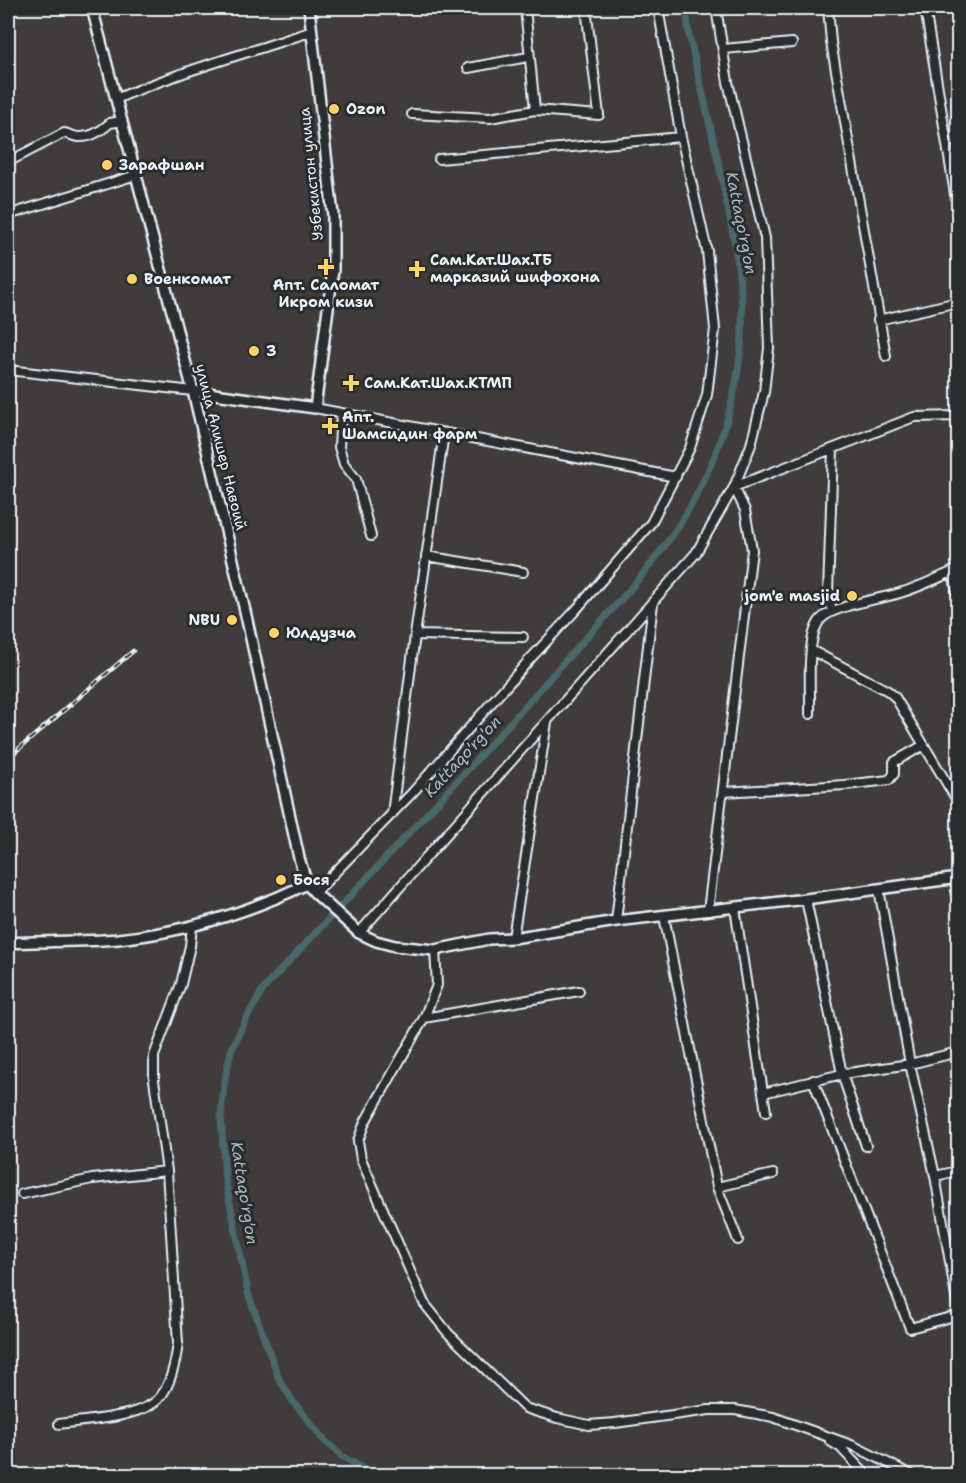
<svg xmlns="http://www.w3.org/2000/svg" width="966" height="1483" viewBox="0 0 966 1483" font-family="'Shantell Sans',sans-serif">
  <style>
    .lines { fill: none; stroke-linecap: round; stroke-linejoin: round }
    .canal { stroke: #49676c; stroke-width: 7 }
    .minor-casing { stroke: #e8f1f8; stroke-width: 12 }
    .major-casing { stroke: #e8f1f8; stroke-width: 14 }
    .minor { stroke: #2a2d2e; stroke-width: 8 }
    .major { stroke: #2a2d2e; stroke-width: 9 }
    .rail-casing { stroke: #e8f1f8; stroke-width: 4.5 }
    .rail { stroke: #2a2d2e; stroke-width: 2; stroke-dasharray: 7; stroke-linecap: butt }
    .poi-dot { fill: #ffd166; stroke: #2a2d2e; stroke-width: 2 }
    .labels { text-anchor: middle; stroke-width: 6; stroke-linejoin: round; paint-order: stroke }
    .poi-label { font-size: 15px; font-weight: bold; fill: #e8f1f8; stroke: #2a2d2e; text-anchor: start }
    .street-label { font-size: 15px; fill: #e8f1f8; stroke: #2a2d2e }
    .water-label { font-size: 16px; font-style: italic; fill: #a8bac0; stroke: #2a2d2e }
  </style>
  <rect width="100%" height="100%" fill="#403c3c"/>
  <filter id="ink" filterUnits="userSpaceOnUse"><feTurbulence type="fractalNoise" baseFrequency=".0167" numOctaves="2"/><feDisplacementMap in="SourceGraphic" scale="12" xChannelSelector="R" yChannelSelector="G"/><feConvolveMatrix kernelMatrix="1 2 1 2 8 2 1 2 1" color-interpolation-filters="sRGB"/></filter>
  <g filter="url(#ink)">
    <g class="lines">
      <!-- canal -->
      <path class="canal" d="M377,1476L343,1457L323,1439L292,1400L279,1379L248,1293L225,1178L221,1115L224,1084L231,1051L246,1019L264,988C365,880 467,773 564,662C610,611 662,560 695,498C720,451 736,400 741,347C745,308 739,268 732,229C720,164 704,100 689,35L686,8
        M682,1476C708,1472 732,1469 757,1476"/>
      <!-- minor casing -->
      <g class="minor-casing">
        <path id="minor" d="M525,8L535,110
          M828,8L831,42L886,356
          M925,8L958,213
          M723,49L792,43
          M468,68L528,57
          M116,99C180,71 246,54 312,31
          M412,114L490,118L535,110L599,115L586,8
          M439,159L681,137
          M8,162L64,133C69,134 74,137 79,137C91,138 102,130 110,123L122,121
          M8,215L136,175
          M878,320L958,302
          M8,370L193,391
          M315,408L676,477
          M341,413L339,447L344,464L356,479L371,536
          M426,556L523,572
          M953,572L958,597
          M832,611L828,593L833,449
          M415,635L523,637
          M811,650L888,691L895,697L958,802
          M810,714C811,690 805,637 821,619C834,605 883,599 903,592C922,586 941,577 958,569
          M723,792L845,785L889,780L894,774V762L924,745
          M392,814L415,635L444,433
          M879,889L910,1064L935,1176L958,1308
          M315,893L413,792L531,658L575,611L651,523L690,448L707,395L715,329L707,251L681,137L658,8
          M806,899L842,1074L866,1146
          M735,908L766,1112
          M708,911L752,550L745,510L734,487L914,417L958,416
          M664,916L717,1187L738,1240
          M616,921L653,603
          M359,933L696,553L734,487L751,445L764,392L769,348L765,238L728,82L716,8
          M513,938L547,722
          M435,950L437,985L424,1018L365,1122L358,1141L361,1159L424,1303L448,1333L525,1408L557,1418L589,1425L615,1423L709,1410H735L773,1417L854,1446L914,1476
          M424,1018L579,991
          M813,1080L910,1328L958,1315
          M763,1093L842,1074L910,1064L958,1052
          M935,1176L958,1171
          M717,1187L773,1174
          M22,1194L92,1179L167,1171
          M59,1424C85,1420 145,1418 161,1396C171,1383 176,1359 178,1343L167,1171L154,1080V1056L181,984L190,946L192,926
          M830,1441L840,1447L867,1476"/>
      </g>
      <!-- major casing -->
      <g class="major-casing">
        <path id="major" d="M92,8L193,391L245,611L299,858L307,884L315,893L359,933L376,941L395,946L435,950L489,939L513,938L616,921L806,899L958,878
          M193,391L315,408L333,270V215L309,8
          M8,943C44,941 81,942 118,939C185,932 247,913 307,884"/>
      </g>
      <!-- minor -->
      <use href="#minor" class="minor"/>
      <!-- major -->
      <use href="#major" class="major"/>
      <!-- rail casing -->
      <g class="rail-casing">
        <path id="rail" d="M8,758L133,651"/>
      </g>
      <!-- rail -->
      <use href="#rail" class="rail"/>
    </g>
  </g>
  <!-- markers -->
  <g class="poi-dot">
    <circle cx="334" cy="109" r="6"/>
    <circle cx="107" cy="165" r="6"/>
    <path d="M323 258h6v6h6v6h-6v6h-6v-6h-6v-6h6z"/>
    <path d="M414 260h6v6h6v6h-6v6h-6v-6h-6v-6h6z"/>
    <circle cx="132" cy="279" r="6"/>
    <circle cx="254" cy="351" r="6"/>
    <path d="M348 374h6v6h6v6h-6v6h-6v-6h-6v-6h6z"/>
    <path d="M327 417h6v6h6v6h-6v6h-6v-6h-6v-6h6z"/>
    <circle cx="852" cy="596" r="6"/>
    <circle cx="232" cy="620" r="6"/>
    <circle cx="274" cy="633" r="6"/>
    <circle cx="281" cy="880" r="6"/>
  </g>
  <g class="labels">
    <!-- poi labels -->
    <g class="poi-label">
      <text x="346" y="114">Ozon</text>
      <text x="119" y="170">Зарафшан</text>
      <text x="430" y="265">Сам.Кат.Шах.ТБ<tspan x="430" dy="17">марказий шифохона</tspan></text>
      <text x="144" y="284">Военкомат</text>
      <text x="326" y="290" text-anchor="middle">Апт. Саломат<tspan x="326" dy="17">Икром кизи</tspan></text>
      <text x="266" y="356">3</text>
      <text x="364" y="388">Сам.Кат.Шах.КТМП</text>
      <text x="342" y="422">Апт.<tspan x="342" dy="17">Шамсидин фарм</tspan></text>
      <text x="840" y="601" text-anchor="end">jom'e masjid</text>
      <text x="220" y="625" text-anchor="end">NBU</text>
      <text x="286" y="638">Юлдузча</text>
      <text x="293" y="885">Бося</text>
    </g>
    <!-- street labels -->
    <g class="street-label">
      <text transform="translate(311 174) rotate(-96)" y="5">Узбекистон улица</text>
      <text transform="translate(221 447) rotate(76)" y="5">улица Алишер Навоий</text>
    </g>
    <!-- water labels -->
    <g class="water-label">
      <text transform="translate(742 223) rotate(79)" y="6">Kattaqo'rg'on</text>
      <text transform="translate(462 756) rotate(-47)" y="6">Kattaqo'rg'on</text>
      <text transform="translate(245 1193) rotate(81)" y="6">Kattaqo'rg'on</text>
    </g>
  </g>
  <!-- margin -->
  <rect width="966" height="1483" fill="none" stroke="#2a2d2e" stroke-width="30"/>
  <rect x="15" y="15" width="936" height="1453" fill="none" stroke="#e8f1f8" stroke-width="2" filter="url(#ink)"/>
</svg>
